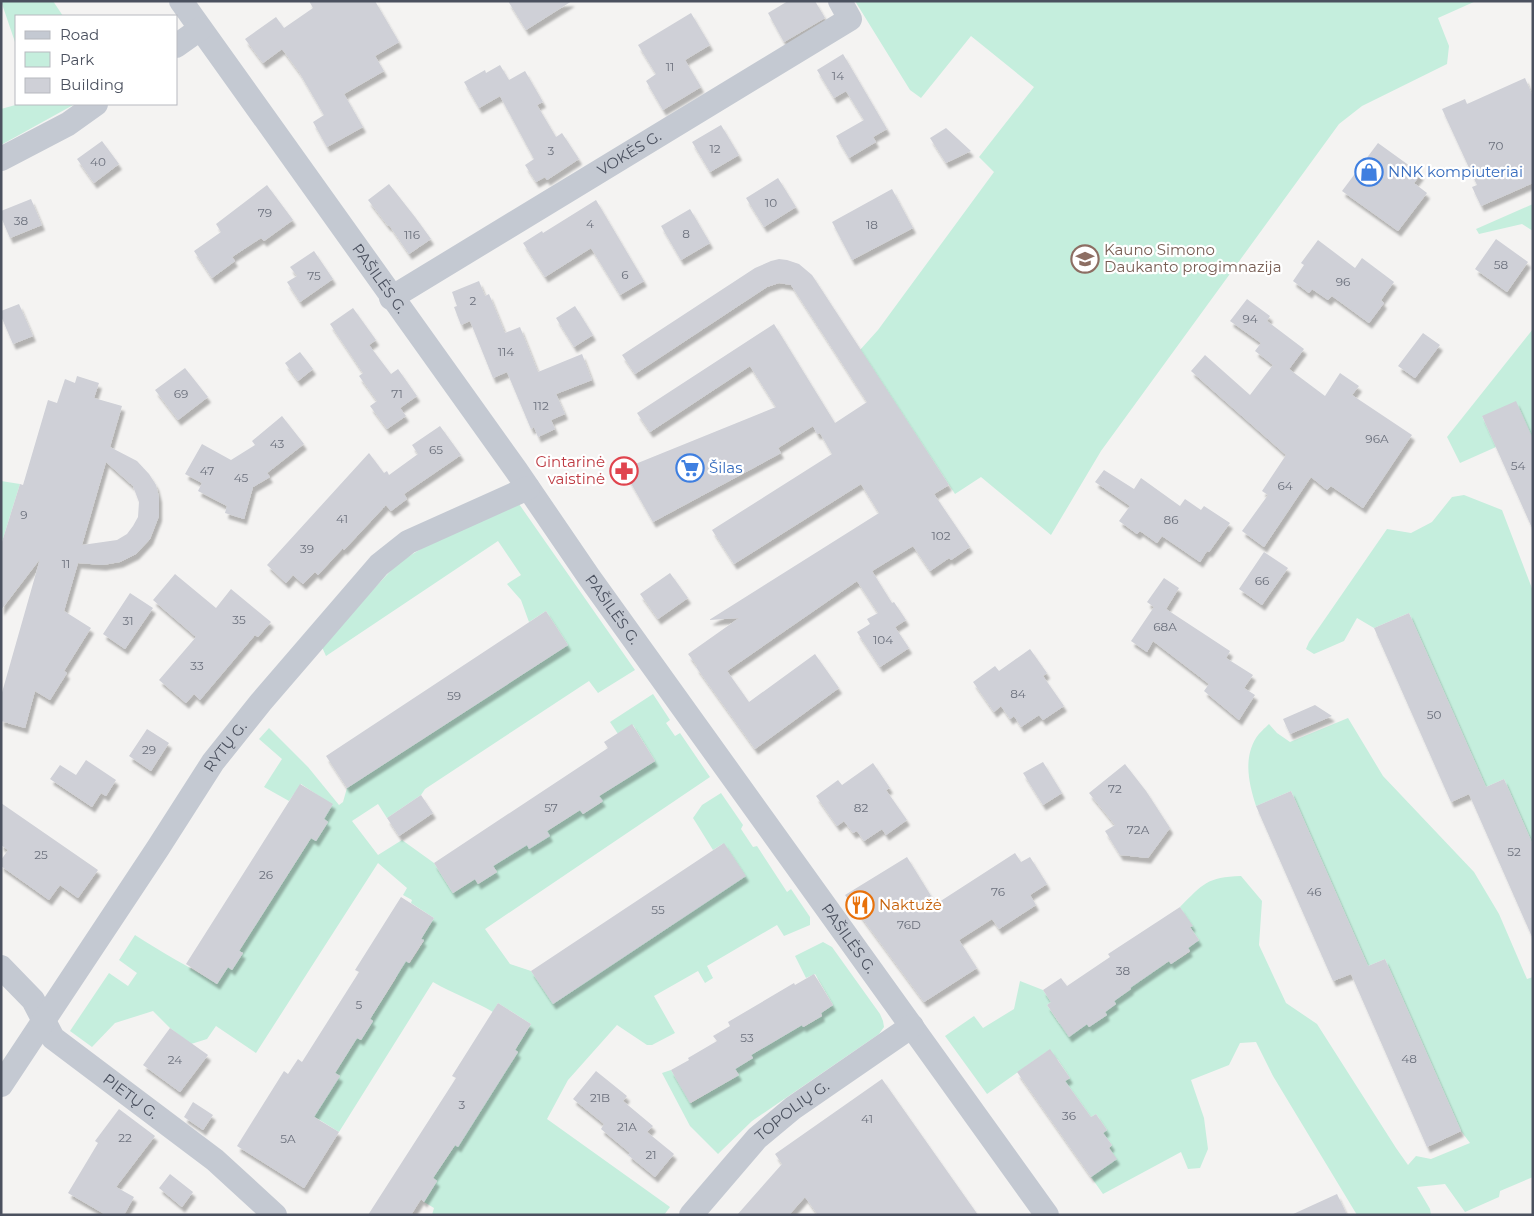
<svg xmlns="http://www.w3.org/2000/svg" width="1534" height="1216" viewBox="0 0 1534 1216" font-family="Montserrat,sans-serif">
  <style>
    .green { fill: #c5eedd }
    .building { fill: #cfd0d7; fill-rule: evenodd; filter: url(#shadow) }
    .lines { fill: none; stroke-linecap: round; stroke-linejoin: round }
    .street { stroke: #c4c9d2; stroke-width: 24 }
    .labels { text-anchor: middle; stroke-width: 4.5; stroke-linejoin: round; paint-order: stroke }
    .number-label { font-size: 12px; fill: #6c717d }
    .street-label { font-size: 15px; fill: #4b515f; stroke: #fff }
    .shop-label { font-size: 15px; fill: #366cbe; stroke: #fff; text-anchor: start }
    .education-label { font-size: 15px; fill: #785e54; stroke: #fff; text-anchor: start }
    .health-label { font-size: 15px; fill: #be3a42; stroke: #fff; text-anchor: end }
    .food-label { font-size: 15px; fill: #c56008; stroke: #fff; text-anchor: start }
  </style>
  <defs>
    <filter id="shadow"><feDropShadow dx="3" dy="5.5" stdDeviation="1" flood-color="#0004"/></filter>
  </defs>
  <rect width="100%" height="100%" fill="#f4f3f2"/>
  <!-- green -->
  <path class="green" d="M1,1H53L63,16H16V66V45Z
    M855,1H1476L1438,18L1449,46L1447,64L1362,106L1339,124L1101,451L1051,535L981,477L955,494L860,350L878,330L994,172L979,157L1034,87L971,36L921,98L910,90Z
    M19,104H75L1,145V109Z
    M1533,204V231L1522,224L1479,234L1476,229Z
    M1533,329V439L1482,416L1496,447L1460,463L1447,437Z
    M1,481L20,484L1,545V560Z
    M1464,495L1502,510L1533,591V845L1504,779L1486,787L1409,613L1374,628L1357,618L1344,641L1314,654L1306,649L1309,642L1387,529L1411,533L1432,522L1452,497Z
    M519,504L635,670L598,693L589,681L425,789L421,795L387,818L378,804L352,821L378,855L402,840L434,863L453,893L475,879L478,884L497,872L493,866L580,810L583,814L602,802L599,796L655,761L633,725L618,734L610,722L653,694L670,720L666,723L675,736L680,733L710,777L485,929L510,964L531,971L553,1003L724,843L713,850L693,818L702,805L721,793L743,825L741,829L753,847L757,846L787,892L791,889L810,917V925L784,936L777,925L707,966L713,978L705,983L698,971L654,996L675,1033L652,1045H647L617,1025L568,1080L547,1119L670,1207L664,1215H432L434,1208L424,1202L437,1181L433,1178L518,1052L515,1050L531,1024L498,1003L493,1012C473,1000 453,994 433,982L339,1132L310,1114L340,1076L335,1073L357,1038L361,1040L373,1021L370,1019L395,980L404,960L410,963L424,941L421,939L434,918L411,903L412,900L403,895L407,888L378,863L256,1053L216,1026L207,1039L191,1044L170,1028L153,1011L115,1023L92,1047L70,1031L109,973L128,986L137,973L119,960L135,935C162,953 190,967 217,984L228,967L232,970L243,953L239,951L311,838L316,841L328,822L324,819L319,796L301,784L289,801L264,787L282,759L259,739L269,728L308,767L339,805L343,802L347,788L568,645L546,611L529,622L521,600L507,584L521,575L498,541L326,656L321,645L398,563L437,539Z
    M1348,718L1383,776L1474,872L1499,914L1527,979L1533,977V1177L1500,1191L1499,1197L1465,1212L1445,1184L1417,1187L1430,1209L1431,1215H1357L1273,1076L1256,1042L1240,1043L1229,1065L1191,1080L1204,1118L1208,1149L1200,1168L1188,1169L1181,1152L1103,1194L1091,1177L1116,1159L1109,1148L1112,1145L1103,1133L1107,1130L1096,1114L1091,1117L1065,1081L1070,1078L1058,1060L1046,1052L987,1094L945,1036L974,1016L983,1028L1014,1009L1020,981L1043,990L1051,1002L1047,1005L1059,1023L1074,1033L1087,1024L1089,1027L1107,1015L1105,1012L1116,1004L1114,1001L1131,989L1130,987L1169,961L1171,964L1190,952L1188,948L1199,940L1190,927L1192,926L1180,907C1203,884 1207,877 1241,876L1262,901L1259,945L1286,1003L1317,1024L1396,1148L1408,1165L1416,1156L1431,1159L1470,1143L1461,1131L1385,959L1368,966L1291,791L1256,806C1249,784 1243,759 1256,738C1259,733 1265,728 1269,724L1277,733L1290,742Z
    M823,942L832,947L880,1014L883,1021L884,1027L879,1034L752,1121L718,1154L690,1126L662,1073L671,1070L691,1103L739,1075L735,1069L753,1058L751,1055L802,1025L804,1027L822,1016L821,1013L833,1005L815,974L806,978L795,956Z"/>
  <!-- building -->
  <path class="building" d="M309,1H375L399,42L375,56L384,71L344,94L363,127L327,147L313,122L324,115L299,72L282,49L263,63L245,39L276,17L284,28L313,8Z
    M508,1H572L526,30Z
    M788,1H815L825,18L784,42L768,13Z
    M691,13L710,45L685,60L701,87L663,110L646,81L656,74L638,45Z
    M843,54L887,129L873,137L876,142L849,158L836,136L864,120L846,91L834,98L817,70Z
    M500,65L509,80L525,71L543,102L537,105L556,137L562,133L579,159L547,180L545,177L536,182L525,165L534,159L500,96L479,108L464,82L485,70L486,73Z
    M1525,78L1533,97V183L1481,206L1472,187L1477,185L1442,109L1465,99L1467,104Z
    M721,125L739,155L710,172L692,142Z
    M946,128L971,151L946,163L930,138Z
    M102,141L119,164L94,183L77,159Z
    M1378,143L1421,174L1414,183L1427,193L1398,231L1342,191Z
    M778,178L796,207L764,227L746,198Z
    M389,184L415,217L431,239L409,254L389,225L388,226L368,200Z
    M267,185L293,220L264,241L261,238L232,257L235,261L212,278L194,251L221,232L216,224Z
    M892,189L913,228L852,260L832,222Z
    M31,199L42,225L10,238L1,217V211Z
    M596,200L644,281L620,295L591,248L545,277L523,243L542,231L543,233Z
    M690,209L710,243L681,260L661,226Z
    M1496,239L1528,262L1507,292L1475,269Z
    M1318,240L1355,268L1362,258L1394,282L1381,300L1384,303L1369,323L1332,296L1328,300L1312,289L1309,293L1293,281L1304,265L1301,263Z
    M314,251L333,279L300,302L287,282L297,276L290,267Z
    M779,259L787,260L799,264L812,275L949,485L934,494L970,547L951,560L949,558L930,571L913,546L872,571L892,603L894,602L906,620L895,627L909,648L880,667L857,632L870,624L867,619L878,613L857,581L727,671L749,702L815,654L839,688L755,749L696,667L697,666L688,654L739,618L709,620L879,513L861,484L734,564L712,530L832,454L820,433L817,434L813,426L778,448L781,453L653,522L623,469L776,407L750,366L650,432L637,413L774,324L835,423L867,402L791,285L779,283L767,287L635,374L622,355L755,268L771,261Z
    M479,281L485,296L489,294L505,333L520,327L538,372L582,354L592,380L556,394L565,414L551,420L555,429L538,437L534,427L531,429L507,372L493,378L470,321L461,325L454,307L457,306L452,292Z
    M1247,299L1270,316L1267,321L1304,349L1289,369L1325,396L1340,373L1359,386L1352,395L1412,435L1363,508L1331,486L1327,490L1311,477L1264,547L1242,531L1268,495L1262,491L1286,455L1191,371L1205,355L1250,395L1273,365L1255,351L1261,343L1230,321Z
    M19,304L33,336L13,344L1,316V311Z
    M575,306L593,335L574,347L556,318Z
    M353,308L376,340L369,345L391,374L398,369L417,396L400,408L406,416L387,429L370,406L377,401L359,376L363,373L330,324Z
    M1423,333L1440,345L1415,378L1398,366Z
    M300,352L313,369L298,381L285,363Z
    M185,368L208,397L178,420L155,390Z
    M77,376L99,383L94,398L122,406L110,447L137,461L149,474L156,485L159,497V516L150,539L136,554L120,562L103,565L78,563L64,611L91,628L64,671L67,673L50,700L35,691L25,728L1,721V696L40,559L1,610V545L20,484L23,485L48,400L57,403L65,379L75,383ZM106,462L133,486L139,502L138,517L133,526L127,534L117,540L82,545Z
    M1516,401L1533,439V530L1482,416Z
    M282,416L304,444L267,473L270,477L253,487L244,519L225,513L227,506L198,491L202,483L185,474L202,444L231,460L255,445L252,441Z
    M440,426L461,455L404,494L407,499L391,511L386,505L344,550L343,548L318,575L315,572L303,584L293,575L286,583L267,565L369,453L384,473L387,471L389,475L418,454L412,445Z
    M1104,470L1134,489L1141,478L1180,506L1185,499L1201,510L1204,506L1230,523L1209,552L1207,551L1200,562L1162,536L1157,543L1140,531L1137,534L1119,521L1130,506L1095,482Z
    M1264,552L1288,568L1262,605L1239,589Z
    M670,573L688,598L658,619L640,594Z
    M175,574L216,608L231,589L271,622L258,637L255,635L200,700L194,694L186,703L159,680L196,637L153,600Z
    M1164,578L1179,588L1166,609L1230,651L1226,658L1253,675L1244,688L1255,695L1239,720L1204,691L1209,684L1153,641L1147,652L1131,641L1154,607L1147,602Z
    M130,593L153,608L125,649L103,634Z
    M546,611L568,645L347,788L326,756Z
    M1409,613L1486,787L1504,779L1533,845V939L1469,794L1451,802L1374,628Z
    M1030,649L1047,673L1043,676L1064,706L1043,720L1039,715L1021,727L1014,716L1010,719L1001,706L994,712L973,682L995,666L999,671Z
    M1315,705L1332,716L1290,734L1283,719Z
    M632,724L655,761L599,796L603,801L583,814L580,810L547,831L550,836L529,849L527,845L493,866L497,872L478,884L475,879L453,893L434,863L608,748L604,742Z
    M147,729L169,743L151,771L129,756Z
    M86,760L116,780L106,796L101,793L92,807L50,779L60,765L76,775Z
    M1043,762L1062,793L1043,805L1023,773Z
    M873,763L890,788L886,790L907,820L886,835L882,829L864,841L857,831L853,833L844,821L837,826L816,796L838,780L842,785Z
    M1125,764L1146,791L1170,828L1148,858L1120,855L1105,831L1115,825L1089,793Z
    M300,784L333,804L324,819L328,822L316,841L311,838L239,951L243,953L232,970L228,967L217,984L186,964Z
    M1291,791L1368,966L1385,959L1461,1131L1427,1147L1351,974L1333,981L1256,806Z
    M421,795L433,813L399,836L387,818Z
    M1,803L98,870L78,898L60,885L49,900L1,866V860L8,850L1,845Z
    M724,843L746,876L553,1004L531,971Z
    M1015,853L1021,862L1030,857L1047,884L1030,895L1036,905L999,929L992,919L959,940L977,968L924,1002L845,895L907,857L936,904Z
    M401,897L434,918L421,939L424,940L409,963L406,961L370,1019L373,1021L361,1040L357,1038L335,1073L340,1076L314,1117L339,1132L304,1188L237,1146L284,1071L288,1074L298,1059L302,1062L359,972L355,970Z
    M1180,907L1193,926L1190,927L1199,940L1188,948L1190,951L1171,964L1169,961L1130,988L1131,989L1114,1001L1116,1004L1105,1012L1107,1015L1089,1027L1087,1024L1069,1037L1047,1005L1051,1002L1043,990L1061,978L1067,986L1110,957L1108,954Z
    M814,974L833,1005L821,1013L822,1016L803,1027L802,1025L751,1055L753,1058L735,1069L739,1075L690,1103L671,1070L689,1060L688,1058L717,1041L713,1036L730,1026L728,1022L794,983L795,985Z
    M498,1003L531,1024L515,1050L518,1052L458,1147L455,1145L433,1178L437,1181L424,1202L421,1199L411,1215H368L456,1078L452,1076Z
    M170,1028L208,1055L180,1092L143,1065Z
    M1050,1049L1070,1078L1065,1081L1091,1117L1096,1114L1107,1130L1103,1133L1112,1145L1109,1148L1117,1159L1091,1177L1017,1072Z
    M596,1071L627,1096L623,1101L653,1126L647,1132L674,1154L655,1177L628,1155L630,1153L601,1129L604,1124L573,1099Z
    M882,1079L978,1215H818L805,1197L789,1215H737L782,1164L775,1154Z
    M193,1102L213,1115L203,1130L184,1117Z
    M119,1109L155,1136L116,1187L134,1197L124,1215H106L68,1193L98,1143L95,1141Z
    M170,1174L193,1192L182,1207L159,1188Z
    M1337,1194L1347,1215H1291Z"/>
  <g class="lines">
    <!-- street -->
    <g class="street">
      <path id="s1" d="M181,1L516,470L589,577L1047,1215"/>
      <path d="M176,46L200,29"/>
      <path d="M1,159L68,124L96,104"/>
      <path id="s2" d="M391,298L850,19L840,1"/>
      <path id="s3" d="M1,967L33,1000L53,1038L215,1160L275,1215"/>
      <path id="s4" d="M1,1085L158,848L213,762L261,702L379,565L408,542L528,488"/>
      <path id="s5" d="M691,1215L757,1138L793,1108L912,1026"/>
    </g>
  </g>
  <!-- icons -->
  <defs>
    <g id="shop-ring" transform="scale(1.4375)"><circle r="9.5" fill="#fff" stroke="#3f7fe0" stroke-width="1.5"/><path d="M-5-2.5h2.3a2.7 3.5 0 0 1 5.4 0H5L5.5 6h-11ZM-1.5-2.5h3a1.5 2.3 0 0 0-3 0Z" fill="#3f7fe0"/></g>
    <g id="school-ring" transform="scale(1.4375)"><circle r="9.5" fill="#fff" stroke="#8d6e63" stroke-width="1.5"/><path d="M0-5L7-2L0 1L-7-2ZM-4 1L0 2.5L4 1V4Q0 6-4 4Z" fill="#8d6e63"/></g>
    <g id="supermarket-ring" transform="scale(1.4375)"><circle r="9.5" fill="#fff" stroke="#3f7fe0" stroke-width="1.5"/><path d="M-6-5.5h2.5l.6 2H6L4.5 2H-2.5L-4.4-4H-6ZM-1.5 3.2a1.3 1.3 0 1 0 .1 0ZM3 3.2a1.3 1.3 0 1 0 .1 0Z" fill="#3f7fe0"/></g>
    <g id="pharmacy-ring" transform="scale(1.4375)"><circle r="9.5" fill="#fff" stroke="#e0444e" stroke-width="1.5"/><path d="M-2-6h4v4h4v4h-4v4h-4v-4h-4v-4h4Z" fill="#e0444e"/></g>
    <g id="restaurant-ring" transform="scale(1.4375)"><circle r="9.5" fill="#fff" stroke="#e8710a" stroke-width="1.5"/><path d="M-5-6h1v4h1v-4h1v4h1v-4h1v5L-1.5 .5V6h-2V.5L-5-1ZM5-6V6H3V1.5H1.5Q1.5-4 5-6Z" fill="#e8710a"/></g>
  </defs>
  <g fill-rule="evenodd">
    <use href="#shop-ring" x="1369" y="172"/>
    <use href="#school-ring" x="1085" y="259"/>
    <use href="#supermarket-ring" x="690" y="468"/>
    <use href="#pharmacy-ring" x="624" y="471"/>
    <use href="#restaurant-ring" x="860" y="905"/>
  </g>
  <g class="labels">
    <!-- number labels -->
    <g class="number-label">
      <text x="670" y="71">11</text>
      <text x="838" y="80">14</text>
      <text x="1496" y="150">70</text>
      <text x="715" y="153">12</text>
      <text x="551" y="155">3</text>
      <text x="98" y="166">40</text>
      <text x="771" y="207">10</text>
      <text x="265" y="217">79</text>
      <text x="21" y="225">38</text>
      <text x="590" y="228">4</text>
      <text x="872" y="229">18</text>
      <text x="686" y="238">8</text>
      <text x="412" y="239">116</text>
      <text x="1501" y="269">58</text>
      <text x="625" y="279">6</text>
      <text x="314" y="280">75</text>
      <text x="1343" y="286">96</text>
      <text x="473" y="305">2</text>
      <text x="1250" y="323">94</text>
      <text x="506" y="356">114</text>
      <text x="181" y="398">69</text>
      <text x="397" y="398">71</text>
      <text x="541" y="410">112</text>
      <text x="1377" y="443">96A</text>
      <text x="277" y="448">43</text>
      <text x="436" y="454">65</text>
      <text x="1518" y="470">54</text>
      <text x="207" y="475">47</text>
      <text x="241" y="482">45</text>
      <text x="1285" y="490">64</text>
      <text x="24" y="519">9</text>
      <text x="342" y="523">41</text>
      <text x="1171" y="524">86</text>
      <text x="941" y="540">102</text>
      <text x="307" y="553">39</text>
      <text x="66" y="568">11</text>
      <text x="1262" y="585">66</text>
      <text x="239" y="624">35</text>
      <text x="128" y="625">31</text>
      <text x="1165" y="631">68A</text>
      <text x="883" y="644">104</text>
      <text x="197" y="670">33</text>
      <text x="1018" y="698">84</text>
      <text x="454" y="700">59</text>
      <text x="1434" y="719">50</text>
      <text x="149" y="754">29</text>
      <text x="1115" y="793">72</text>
      <text x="551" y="812">57</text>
      <text x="861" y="812">82</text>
      <text x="1138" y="834">72A</text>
      <text x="1514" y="856">52</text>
      <text x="41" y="859">25</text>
      <text x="266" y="879">26</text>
      <text x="998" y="896">76</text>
      <text x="1314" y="896">46</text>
      <text x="658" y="914">55</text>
      <text x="909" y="929">76D</text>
      <text x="1123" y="975">38</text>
      <text x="359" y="1009">5</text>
      <text x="747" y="1042">53</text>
      <text x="1409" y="1063">48</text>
      <text x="175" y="1064">24</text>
      <text x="600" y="1102">21B</text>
      <text x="462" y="1109">3</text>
      <text x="1069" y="1120">36</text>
      <text x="867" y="1123">41</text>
      <text x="627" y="1131">21A</text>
      <text x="125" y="1142">22</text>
      <text x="288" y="1143">5A</text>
      <text x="651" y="1159">21</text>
    </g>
    <!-- street labels -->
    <g class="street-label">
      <text dy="5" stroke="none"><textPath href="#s2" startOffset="279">VOKĖS G.</textPath></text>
      <text dy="5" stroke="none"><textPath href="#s1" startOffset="341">PAŠILĖS G.</textPath></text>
      <text dy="5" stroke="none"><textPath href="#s1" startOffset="746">PAŠILĖS G.</textPath></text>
      <text dy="5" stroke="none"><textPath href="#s4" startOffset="406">RYTŲ G.</textPath></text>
      <text dy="5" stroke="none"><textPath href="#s1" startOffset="1151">PAŠILĖS G.</textPath></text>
      <text dy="5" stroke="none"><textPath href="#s3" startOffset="186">PIETŲ G.</textPath></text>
      <text dy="5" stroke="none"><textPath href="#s5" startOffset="146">TOPOLIŲ G.</textPath></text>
    </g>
    <!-- shop labels -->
    <g class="shop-label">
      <text x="1388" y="177">NNK kompiuteriai</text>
      <text x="709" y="473">Šilas</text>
    </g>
    <!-- education labels -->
    <g class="education-label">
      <text x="1104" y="255">Kauno Simono<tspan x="1104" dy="17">Daukanto progimnazija</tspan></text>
    </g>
    <!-- health labels -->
    <g class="health-label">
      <text x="605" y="467">Gintarinė<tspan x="605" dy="17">vaistinė</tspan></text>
    </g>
    <!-- food labels -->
    <g class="food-label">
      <text x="879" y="910">Naktužė</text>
    </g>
  </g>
  <!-- border -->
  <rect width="1534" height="1216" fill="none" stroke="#4b515f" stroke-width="5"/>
  <!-- legend -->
  <rect x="15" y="15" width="162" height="90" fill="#ffffff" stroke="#b7b9bf"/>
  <rect x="25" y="31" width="25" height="8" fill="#c4c9d2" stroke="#b7b9bf"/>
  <text x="60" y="40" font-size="15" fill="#4b515f">Road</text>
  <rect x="25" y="52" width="25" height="15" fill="#c5eedd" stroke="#b7b9bf"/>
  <text x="60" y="65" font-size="15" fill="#4b515f">Park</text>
  <rect x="25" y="78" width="25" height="15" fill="#cfd0d7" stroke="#b7b9bf"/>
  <text x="60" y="90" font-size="15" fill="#4b515f">Building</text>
</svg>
